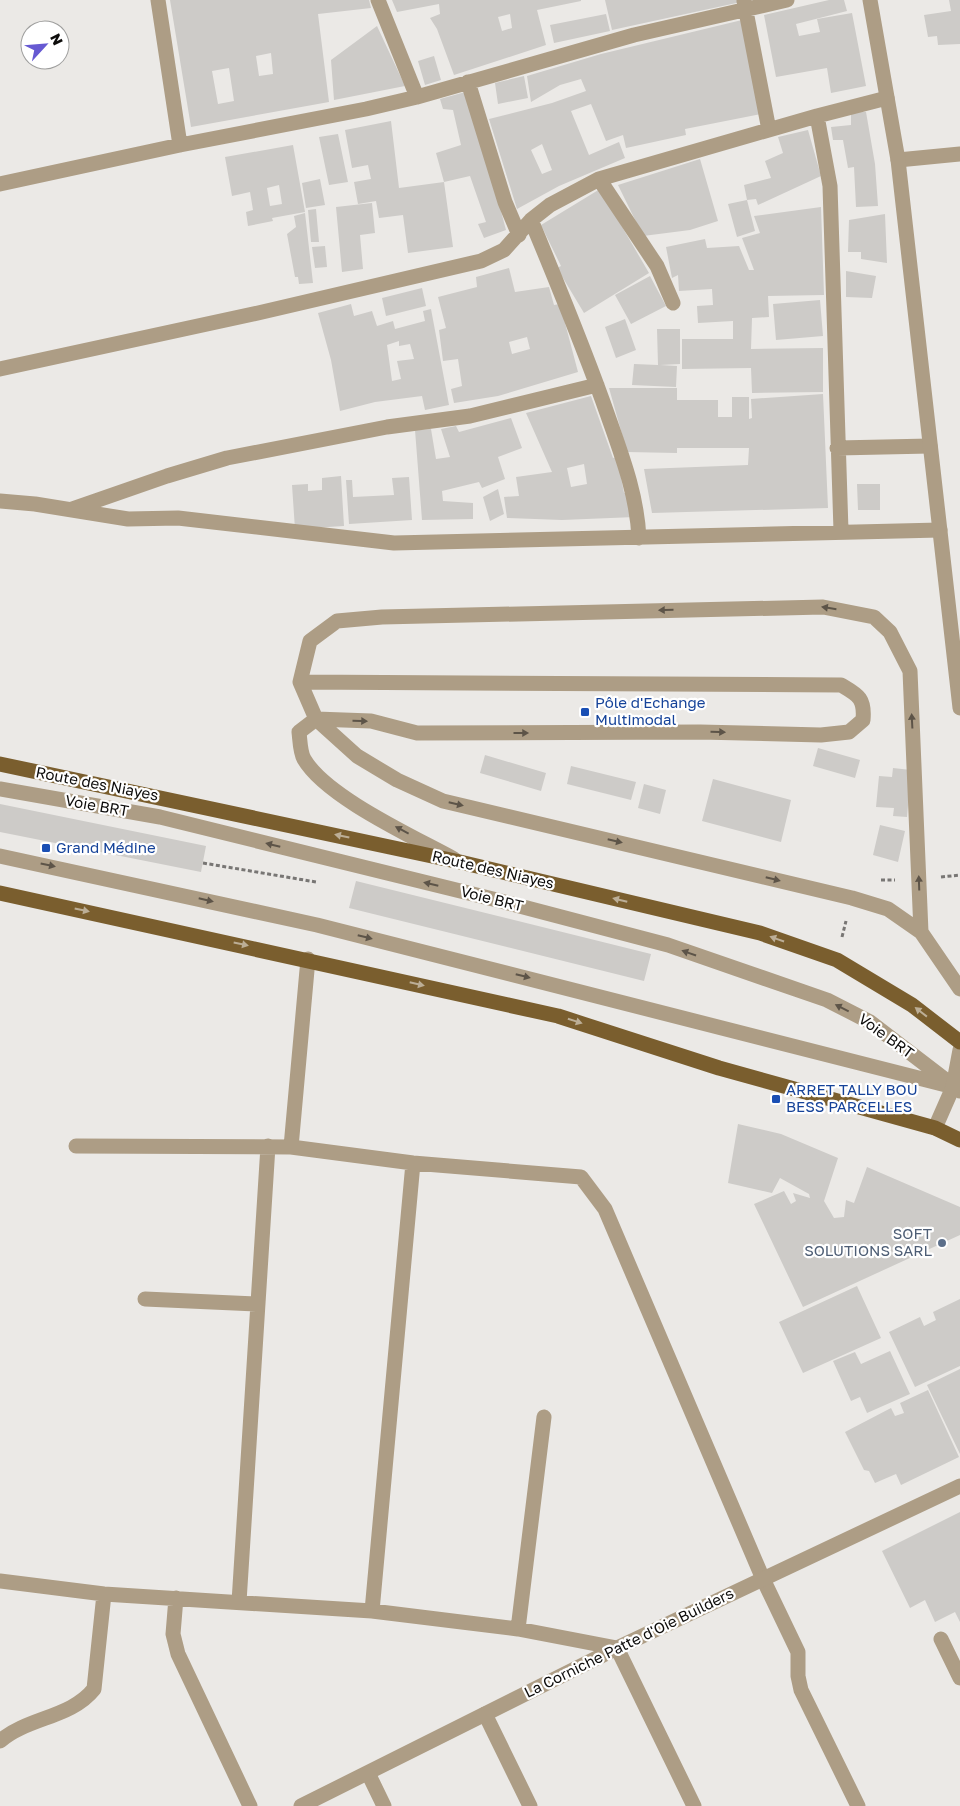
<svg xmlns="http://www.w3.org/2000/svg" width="960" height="1806" viewBox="0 0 960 1806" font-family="'Golos Text',sans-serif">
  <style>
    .building { fill: #cdcbc8; fill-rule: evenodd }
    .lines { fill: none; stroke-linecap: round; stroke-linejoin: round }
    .path { stroke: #787674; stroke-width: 3; stroke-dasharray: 4 2.5; stroke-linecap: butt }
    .service { stroke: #ad9d85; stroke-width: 15 }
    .minor { stroke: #ad9d85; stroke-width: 15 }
    .tertiary { stroke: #ad9d85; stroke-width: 15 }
    .primary { stroke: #7a5e2e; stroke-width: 15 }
    .oneway { fill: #5d5448 }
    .oneway2 { fill: #bcae96 }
    .transit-dot { fill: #1a4fb4; stroke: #fff; stroke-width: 2 }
    .service-dot { fill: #5c6f8a; stroke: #fff; stroke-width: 2 }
    .labels { text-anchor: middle; stroke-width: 4.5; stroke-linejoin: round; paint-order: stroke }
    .transit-label { font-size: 15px; fill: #164399; stroke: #fff; text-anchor: start }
    .street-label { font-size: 15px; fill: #0d0c0b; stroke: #fff }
    .service-label { font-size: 15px; fill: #4e5e75; stroke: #fff; text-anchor: end }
  </style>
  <rect width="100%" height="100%" fill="#ebe9e6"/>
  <!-- building -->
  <path class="building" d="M170,0H369L371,8L318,14L329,102L191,127ZM271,53L273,74L259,76L256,56ZM229,68L234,101L218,104L212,71Z
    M392,0H581V1L537,10L546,45L454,75L437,29L430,18L440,14L439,4L397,12ZM510,14L512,28L502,31L498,17Z
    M605,0H741V2L612,30Z
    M829,0H844L847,11L796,24L799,36L820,32L817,19L852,13L866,86L831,93L827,68L776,77L764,15Z
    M949,0H960V44L938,45L937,36L928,37L924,15L951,11Z
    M606,14L610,31L554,43L550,25Z
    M742,20L761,114L685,129L686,135L626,148L623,135L606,141L591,104L571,111L589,155L619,142L625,158L559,186L517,209L489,119L552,103L586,91L581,79L560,85L531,102L527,76L601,54ZM542,144L552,170L542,174L531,150Z
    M377,26L405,86L334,100L331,60Z
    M434,56L441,80L425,85L418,61Z
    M524,76L528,98L498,104L495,83Z
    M469,91L506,230L484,238L478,224L486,222L470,176L444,182L453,247L408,253L403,215L379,218L376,201L358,204L354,182L371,179L368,165L352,168L345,130L391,121L399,188L444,182L436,153L461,145L453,110L443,109L440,99Z
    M851,112H866L875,164L878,206L856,207L854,167L848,168L843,140H833L831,127L851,125Z
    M808,130L821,176L758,205L756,199L747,200L744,185L771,178L765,161L783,153L778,137Z
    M338,134L348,182L329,185L319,137Z
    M293,145L305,212L272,218L273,221L248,226L246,212L253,210L250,192L232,196L225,157ZM279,185L282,204L270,206L267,188Z
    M700,159L718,221L690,230L643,236L618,185Z
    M320,179L325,205L306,208L302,183Z
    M600,189L649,273L584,313L557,268L561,266L541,225Z
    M747,200L755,231L737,237L728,204Z
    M372,203L375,233L360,235L363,269L342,272L336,207Z
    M821,207L824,295L768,296L769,317L752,318L751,349L823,348V392L752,393L751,368L682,369V339H733V321L698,323L697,306L713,305L712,289L679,291L678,275L672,278L666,247L705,239L707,248L739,246L749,270H754L742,238L760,233L754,216Z
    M316,209L319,242H311L308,210Z
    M305,213L313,283L299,284L298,277H295L287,234L296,227L294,216Z
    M885,214L887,263L861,259V252H848L849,220Z
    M325,246L327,267L315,268L312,247Z
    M509,268L515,292L549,287L554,305L560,304L578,372L498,396L454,403L451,389L462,386L458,359L443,361L439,330L446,328L438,297L477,287L476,277ZM527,337L530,349L512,354L509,342Z
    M846,271L876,276L872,298L846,297Z
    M650,276L666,306L631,324L615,295Z
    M422,288L426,306L386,316L382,298Z
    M820,300L823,336L776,340L773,304Z
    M351,304L354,316L372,311L377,326L393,321L395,329L425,321L423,311L431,309L449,405L425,410L422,396L375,402L340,411L331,360L318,313ZM399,341V346L410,344L414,359L397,361L401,379L392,381L387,345Z
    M625,319L636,350L616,358L605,327Z
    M657,329H680V364L660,365L677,366L676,387L632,385L634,364L658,365Z
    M609,388H677V400H718V417H732V397H749V419L752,418L751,399L823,394L828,508L652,513L644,469L748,465L749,448H677V453L627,452Z
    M591,396L613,458L617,457L624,493H629L635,517L562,520L507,518L504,497L519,496L516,477L552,472L526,413ZM584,464L587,484L571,487L567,468Z
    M511,418L522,448L498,457L505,479L482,488L479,482L442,491L443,501L473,503V519L422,520L415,430L431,429L436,459L450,457L441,429L456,426L459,432Z
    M341,476L344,526L295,529L292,485L308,484V491L322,490V478Z
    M409,477L412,520L349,524L346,480H352L353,497L394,495L392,478Z
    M857,484H880V510H858Z
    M498,489L504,514L490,521L483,497Z
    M818,748L860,760L855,778L813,766Z
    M485,755L546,773L541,791L480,773Z
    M571,766L636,782L631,800L567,784Z
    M893,768L911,770L907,817L893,816L894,808L876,807L879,776L892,777Z
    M713,779L791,800L781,842L702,821Z
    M644,784L666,790L660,814L638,808Z
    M0,804L206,846L201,872L0,832Z
    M880,825L905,831L898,862L873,855Z
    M356,881L651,954L644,981L349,908Z
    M738,1124L781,1134L838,1158L824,1201L834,1218L844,1217L846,1200L854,1203L867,1167L960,1207V1235L803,1307L754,1204L784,1191L791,1204L796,1201L793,1193L810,1198L809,1194L780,1178L772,1193L728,1183Z
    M857,1286L881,1338L803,1373L779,1322Z
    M960,1299V1366L915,1387L889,1332L920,1317L924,1326L936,1320L933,1312Z
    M890,1351L910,1394L867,1413L860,1397L851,1401L833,1361L855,1352L861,1364Z
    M960,1369V1454L927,1385Z
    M928,1390L959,1457L901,1485L896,1474L875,1483L869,1471L864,1470L845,1432L891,1408L895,1416L904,1413L900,1403Z
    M960,1512V1622L955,1612L935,1622L925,1600L910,1608L882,1551Z"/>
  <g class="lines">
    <!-- path -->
    <path class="path" d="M203,863L316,882
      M941,877L960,875
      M881,880H895
      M842,937L846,921"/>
    <!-- service -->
    <path class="service" d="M300,682L841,685C858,695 865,698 863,720L849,732L821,735L700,732L417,733L371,721L316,719L299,732C300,740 300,752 304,759C326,797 414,837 454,859
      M0,789L160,817L497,900L668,945L827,1000L870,1022L960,1091
      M0,856L317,925L946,1085
      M921,932L910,671L890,632L874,617L823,607L382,617L337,621L310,641L300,682L316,719L357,756L397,780L443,801L852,898L888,909L921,932L960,989"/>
    <!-- minor -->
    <path class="minor" d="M158,0L180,145
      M378,0L417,97
      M744,1L769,130
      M468,82L505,202L519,235
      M817,116L830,186L841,531
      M898,160L960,154
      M599,179L657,266L673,303
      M0,184L180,145L366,109L417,97L634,35L787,0
      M531,220C558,285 585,350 608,416C622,456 637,495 639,538
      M0,369L258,313L481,261L504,250L531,220L550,205L599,179L817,116L887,98
      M837,448L930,446
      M0,501L35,504L128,519L178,518L394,543L940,530
      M72,509L167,476L227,458L387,427L470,416L597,385
      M76,1146L291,1147L308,959
      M291,1147L413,1163L581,1177L605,1209L763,1579L798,1652V1676L801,1690L858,1806
      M145,1299L258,1304
      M0,1581L104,1594L372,1611L518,1629L617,1648L694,1806
      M176,1598L173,1634L178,1654L250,1806
      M239,1602L268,1146
      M372,1611L413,1163
      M518,1629L544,1417
      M941,1639L960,1678
      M485,1714L530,1806
      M0,1741C28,1717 71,1718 94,1689L104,1594
      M368,1773L384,1806"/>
    <!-- tertiary -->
    <path class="tertiary" d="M870,0L898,160L960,708
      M935,1128L953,1087L960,1050
      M301,1806L617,1648L960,1486"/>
    <!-- primary -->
    <path class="primary" d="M0,764L460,862L760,933L837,960L912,1005L960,1042
      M0,893L558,1016L719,1068L935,1128L960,1140"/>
  </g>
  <!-- one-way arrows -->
  <defs><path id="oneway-solid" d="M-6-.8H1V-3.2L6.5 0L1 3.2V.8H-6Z" transform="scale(1.25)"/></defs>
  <g class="oneway">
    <use href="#oneway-solid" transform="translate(829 608) rotate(-171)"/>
    <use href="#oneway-solid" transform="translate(666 610) rotate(179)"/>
    <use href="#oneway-solid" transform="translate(360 721) rotate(2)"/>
    <use href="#oneway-solid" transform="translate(912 721) rotate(-93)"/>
    <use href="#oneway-solid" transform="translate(718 732) rotate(2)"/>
    <use href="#oneway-solid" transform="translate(521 733)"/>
    <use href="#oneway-solid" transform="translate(456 804) rotate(13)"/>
    <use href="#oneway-solid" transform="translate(402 830) rotate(-152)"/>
    <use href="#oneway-solid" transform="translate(615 841) rotate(13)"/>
    <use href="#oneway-solid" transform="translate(273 845) rotate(-166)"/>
    <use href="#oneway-solid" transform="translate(48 865) rotate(12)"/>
    <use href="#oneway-solid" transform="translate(773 879) rotate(14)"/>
    <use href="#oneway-solid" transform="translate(919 883) rotate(-92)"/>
    <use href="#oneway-solid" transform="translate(431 884) rotate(-167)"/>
    <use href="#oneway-solid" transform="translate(206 900) rotate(13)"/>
    <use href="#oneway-solid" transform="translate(365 937) rotate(14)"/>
    <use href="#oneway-solid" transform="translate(689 953) rotate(-161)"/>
    <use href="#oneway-solid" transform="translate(523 976) rotate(14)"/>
    <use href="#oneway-solid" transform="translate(842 1008) rotate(-153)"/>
  </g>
  <g class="oneway2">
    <use href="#oneway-solid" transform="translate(342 836) rotate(-168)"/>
    <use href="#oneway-solid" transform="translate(620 900) rotate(-166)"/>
    <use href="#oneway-solid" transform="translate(82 910) rotate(12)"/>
    <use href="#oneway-solid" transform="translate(777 939) rotate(-161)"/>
    <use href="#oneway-solid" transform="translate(241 944) rotate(12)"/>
    <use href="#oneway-solid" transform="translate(417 984) rotate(13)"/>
    <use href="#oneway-solid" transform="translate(921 1012) rotate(-142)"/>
    <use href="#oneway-solid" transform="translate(575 1021) rotate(18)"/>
  </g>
  <!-- markers -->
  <g class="transit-dot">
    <rect x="580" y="707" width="10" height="10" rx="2.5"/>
    <rect x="41" y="843" width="10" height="10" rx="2.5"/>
    <rect x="771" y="1094" width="10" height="10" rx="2.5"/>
  </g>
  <circle class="service-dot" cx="942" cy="1243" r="5"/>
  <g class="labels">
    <!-- transit labels -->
    <g class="transit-label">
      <text x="595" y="708">Pôle d'Echange<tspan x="595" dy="17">Multimodal</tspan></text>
      <text x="56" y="853">Grand Médine</text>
      <text x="786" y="1095">ARRET TALLY BOU<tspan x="786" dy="17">BESS PARCELLES</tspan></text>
    </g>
    <!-- street labels -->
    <g class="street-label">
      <text transform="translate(97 784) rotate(11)" y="5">Route des Niayes</text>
      <text transform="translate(97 806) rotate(10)" y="5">Voie BRT</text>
      <text transform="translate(493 870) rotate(13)" y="5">Route des Niayes</text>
      <text transform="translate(492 899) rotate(14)" y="5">Voie BRT</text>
      <text transform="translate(886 1036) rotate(36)" y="5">Voie BRT</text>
      <text transform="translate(629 1643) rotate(-26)" y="5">La Corniche Patte d'Oie Builders</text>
    </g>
    <!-- service labels -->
    <g class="service-label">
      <text x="932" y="1239">SOFT<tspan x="932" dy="17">SOLUTIONS SARL</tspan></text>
    </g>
  </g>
  <!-- north arrow -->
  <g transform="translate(45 45) rotate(64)"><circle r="24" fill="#ffffff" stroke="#9e9e9d"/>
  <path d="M0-4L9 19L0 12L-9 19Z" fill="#6659d2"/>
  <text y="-8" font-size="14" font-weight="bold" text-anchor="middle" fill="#0d0c0b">N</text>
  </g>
</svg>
